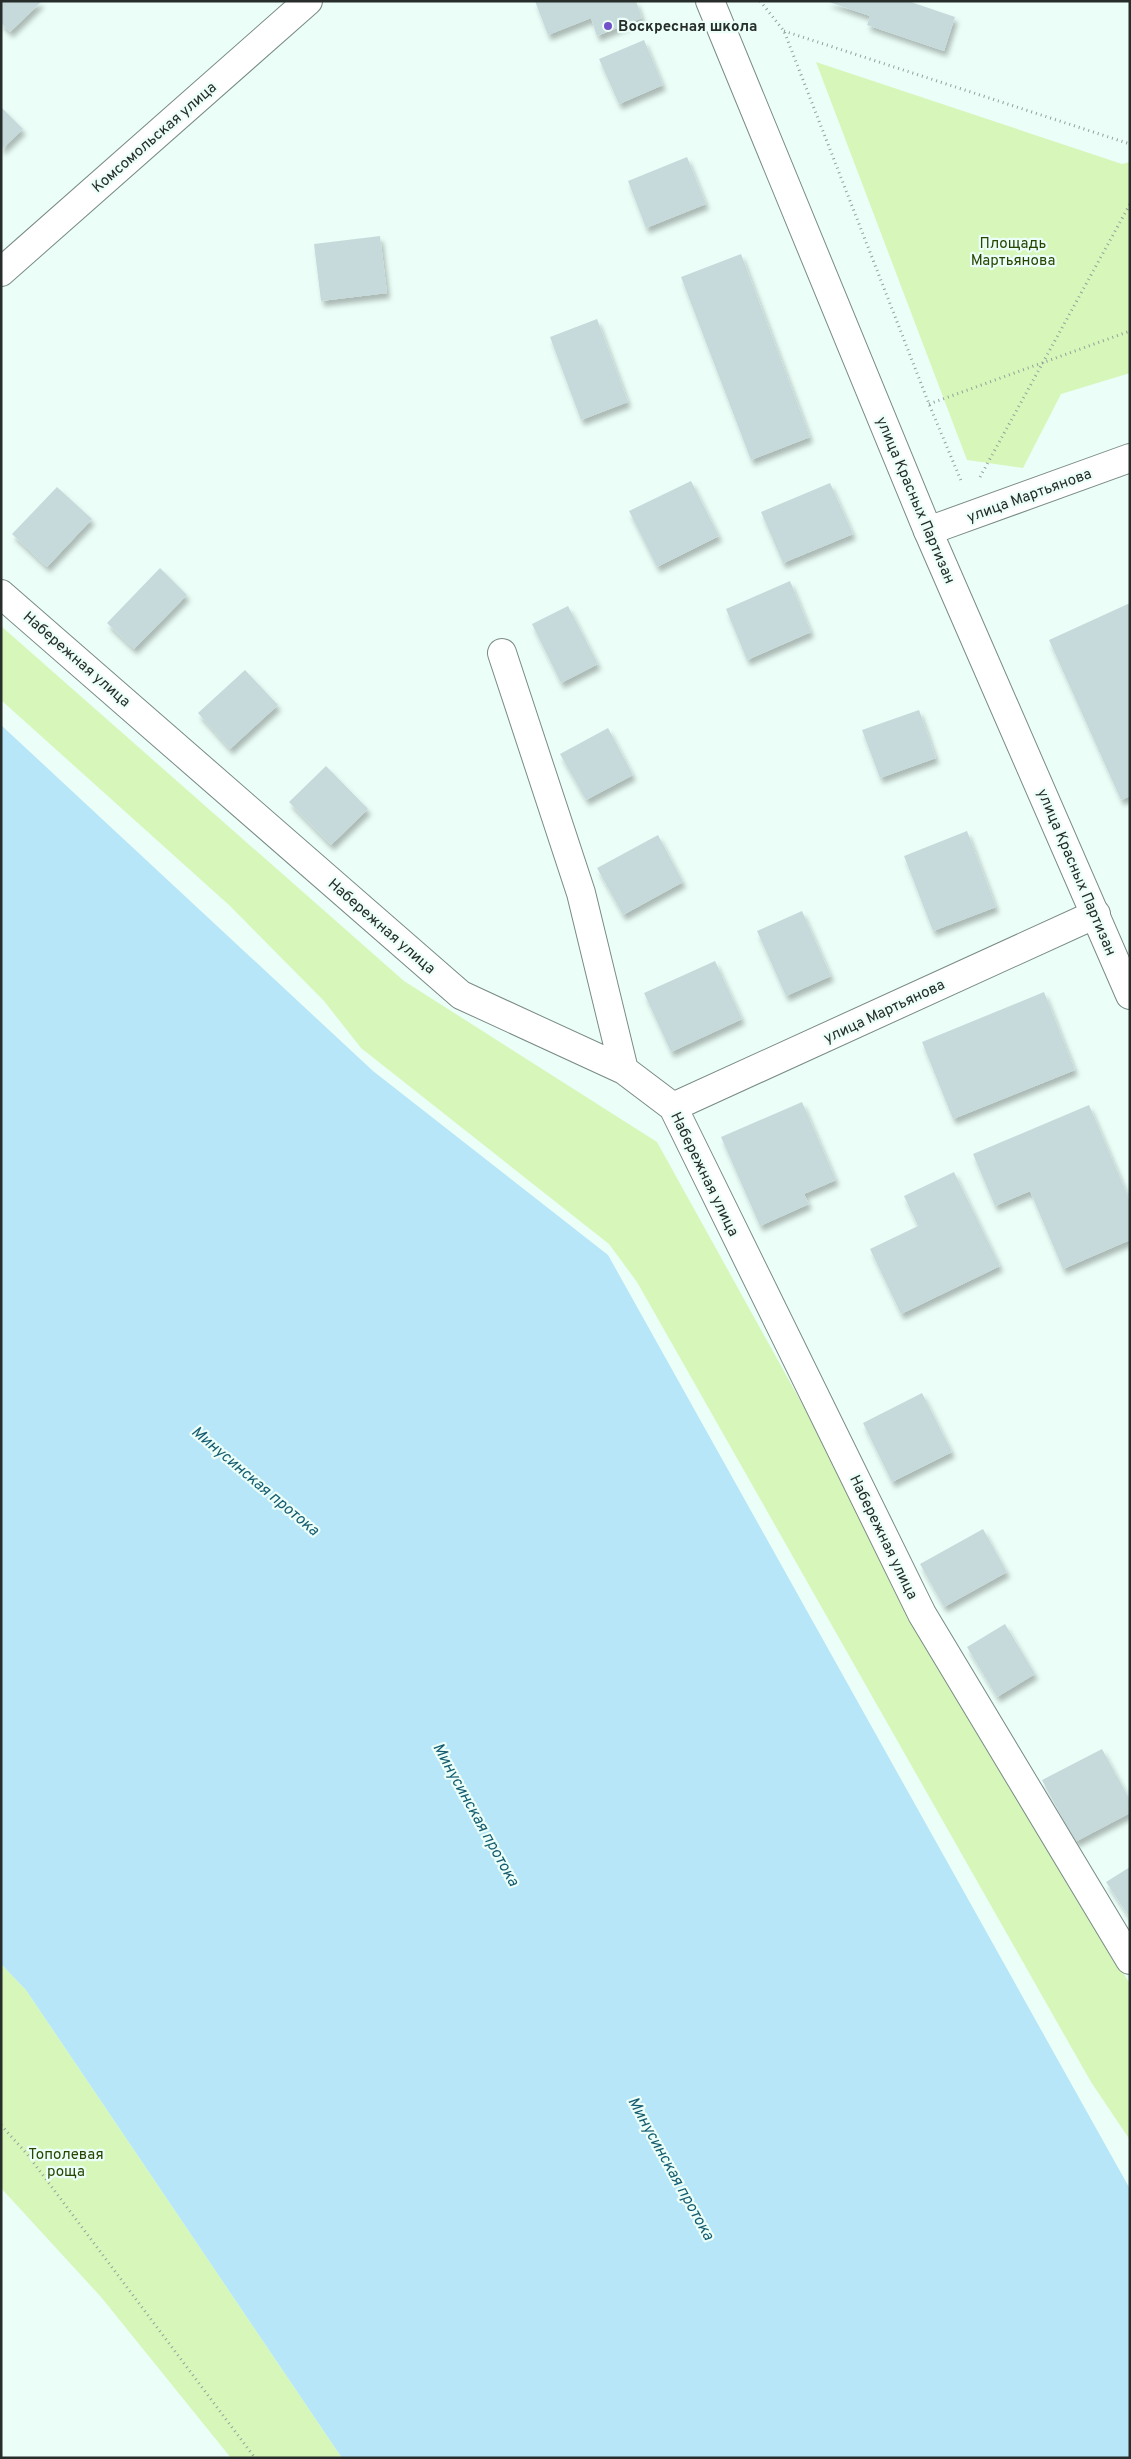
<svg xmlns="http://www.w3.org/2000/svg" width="1131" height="2459" viewBox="0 0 1131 2459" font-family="Overpass,sans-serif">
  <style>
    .green { fill: #d6f7b9 }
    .water { fill: #b6e6f8 }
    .building { fill: #c7dadb; filter: url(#shadow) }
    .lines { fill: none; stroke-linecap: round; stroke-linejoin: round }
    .minor-casing { stroke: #7a8b86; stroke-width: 30 }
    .major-casing { stroke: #7a8b86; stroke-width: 30 }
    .path { stroke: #94a19d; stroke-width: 3; stroke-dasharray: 1 4; stroke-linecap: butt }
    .minor { stroke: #fff; stroke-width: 28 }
    .major { stroke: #fff; stroke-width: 28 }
    .poi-dot { fill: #7250c9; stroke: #ebfef8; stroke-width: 2 }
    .labels { text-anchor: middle; stroke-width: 4.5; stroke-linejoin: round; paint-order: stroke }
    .poi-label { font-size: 15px; font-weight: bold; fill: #262d2b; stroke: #ebfef8; text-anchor: start }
    .street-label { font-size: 15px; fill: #262d2b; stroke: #ebfef8 }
    .park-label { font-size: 15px; fill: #294500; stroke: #ebfef8 }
    .water-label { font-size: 16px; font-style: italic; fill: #165c70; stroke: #ebfef8 }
  </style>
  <defs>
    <filter id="shadow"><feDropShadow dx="3" dy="5.5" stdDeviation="2.5" flood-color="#0004"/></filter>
  </defs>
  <rect width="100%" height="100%" fill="#ebfef8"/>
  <!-- green -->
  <path class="green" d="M816,62L1122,164L1130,162V373L1061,394L1023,468L967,460Z
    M1,626L404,981L657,1142L1047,1846L1130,1984V2140L1091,2082L637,1282L609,1244L361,1048L324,1001L229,905L1,700Z
    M1,1964L26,1990L342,2458H231L101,2297L1,2188Z"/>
  <!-- water -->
  <path class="water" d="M1,725L373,1071L608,1255L1130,2189V2458H342L26,1990L1,1964Z"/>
  <!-- building -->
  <path class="building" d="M1,1H42L10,32L1,23Z
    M535,1H636L642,18L597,36L591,18L548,35Z
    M826,1H908L955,17L944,51L867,25L870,16Z
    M644,40L663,85L619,104L599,59Z
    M1,107L23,129L1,150Z
    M687,157L706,204L646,228L628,181Z
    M380,236L387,293L321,301L314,244Z
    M741,254L810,437L751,460L681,277Z
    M597,319L628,402L581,420L550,337Z
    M691,481L719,536L657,567L629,511Z
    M830,483L853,534L783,563L761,512Z
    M57,487L92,519L47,567L12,534Z
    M160,568L187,595L134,649L107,623Z
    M790,581L811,632L747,660L726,609Z
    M1130,603V796L1121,800L1049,640Z
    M568,606L598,664L561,683L532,624Z
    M245,670L278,705L230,749L198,713Z
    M919,710L936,758L880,778L862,730Z
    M608,728L633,775L586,800L560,754Z
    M326,766L368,809L331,845L289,802Z
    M967,831L996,907L933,931L904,856Z
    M658,835L683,882L623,915L597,868Z
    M802,911L831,976L786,996L757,931Z
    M715,961L742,1019L671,1052L644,993Z
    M1044,992L1075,1070L953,1119L922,1042Z
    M802,1102L836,1180L804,1194L809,1204L760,1226L721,1137Z
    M1089,1105L1130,1201V1240L1063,1269L1030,1191L995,1206L973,1154Z
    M954,1172L1000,1266L901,1314L870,1249L918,1226L904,1196Z
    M922,1393L952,1452L892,1482L863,1423Z
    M983,1529L1007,1572L944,1607L920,1564Z
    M1005,1624L1035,1674L997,1697L967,1647Z
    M1102,1749L1130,1800V1813L1075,1842L1042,1780Z
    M1130,1867V1918L1106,1882Z"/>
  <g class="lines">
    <!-- minor casing -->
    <g class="minor-casing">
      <path id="minor" d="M928,531L1130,458
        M1,594L461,995L624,1070L673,1107L922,1614L1130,1960
        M502,653L581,893L624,1070
        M673,1107L1096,914"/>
    </g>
    <!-- major casing -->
    <g class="major-casing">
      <path id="major" d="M710,1L928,531L1130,995
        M1,272L308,1"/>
    </g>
    <!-- path -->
    <path class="path" d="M760,1L784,31L929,404L962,483
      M784,31L1130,144
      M929,404L1130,331
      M980,477L1130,204
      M1,2125L27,2154L255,2458"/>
    <!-- minor -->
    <use href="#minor" class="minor"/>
    <!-- major -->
    <use href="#major" class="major"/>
  </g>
  <!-- markers -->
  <circle class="poi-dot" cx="608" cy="26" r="5"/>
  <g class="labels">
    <!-- poi labels -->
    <g class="poi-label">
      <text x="618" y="31">Воскресная школа</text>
    </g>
    <!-- street labels -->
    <g class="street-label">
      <text transform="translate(154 137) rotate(-41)" y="5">Комсомольская улица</text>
      <text transform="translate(1029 495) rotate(-20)" y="5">улица Мартьянова</text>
      <text transform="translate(916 500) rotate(67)" y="5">улица Красных Партизан</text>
      <text transform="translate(77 659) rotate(41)" y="5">Набережная улица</text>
      <text transform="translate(1077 872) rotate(67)" y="5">улица Красных Партизан</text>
      <text transform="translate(382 926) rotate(41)" y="5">Набережная улица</text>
      <text transform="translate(884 1011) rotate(-25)" y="5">улица Мартьянова</text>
      <text transform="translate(705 1174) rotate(64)" y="5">Набережная улица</text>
      <text transform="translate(884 1537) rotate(64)" y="5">Набережная улица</text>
    </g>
    <!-- park labels -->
    <g class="park-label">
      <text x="1013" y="248">Площадь<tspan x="1013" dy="17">Мартьянова</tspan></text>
      <text x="66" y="2159">Тополевая<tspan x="66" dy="17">роща</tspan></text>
    </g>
    <!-- water labels -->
    <g class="water-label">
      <text transform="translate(256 1480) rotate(40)" y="6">Минусинская протока</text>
      <text transform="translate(477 1814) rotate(61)" y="6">Минусинская протока</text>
      <text transform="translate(672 2168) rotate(61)" y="6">Минусинская протока</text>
    </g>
  </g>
  <!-- border -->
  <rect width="1131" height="2459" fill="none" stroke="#262d2b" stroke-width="5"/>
</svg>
